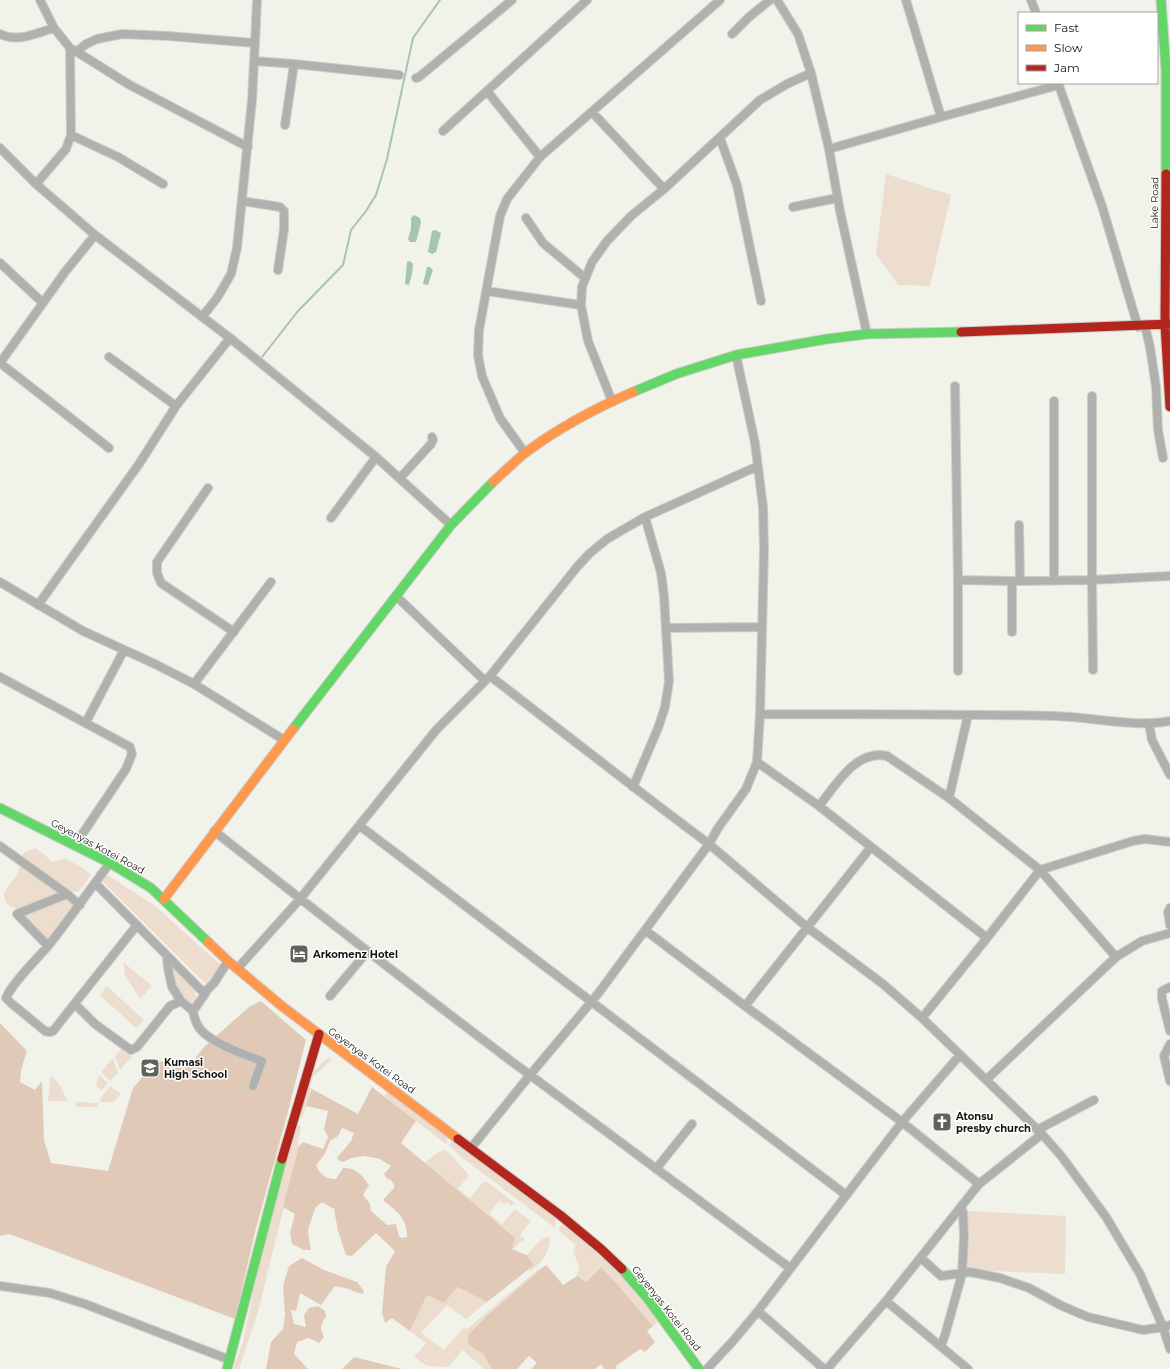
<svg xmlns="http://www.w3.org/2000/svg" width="1170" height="1369" viewBox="0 0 1170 1369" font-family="Montserrat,sans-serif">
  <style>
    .green { fill: #ecddce }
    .forest { fill: #e0cab7; fill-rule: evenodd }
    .water { fill: #a6c5b0 }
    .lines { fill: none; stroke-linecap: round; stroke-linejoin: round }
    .stream { stroke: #a6c5b0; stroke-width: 2 }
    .street-casing { stroke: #cdcec8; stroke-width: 10 }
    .fast-casing { stroke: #cdcec8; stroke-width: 11 }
    .slow-casing { stroke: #cdcec8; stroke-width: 11 }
    .jam-casing { stroke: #cdcec8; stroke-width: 11 }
    .street { stroke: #b0b1ae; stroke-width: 8 }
    .fast { stroke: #63d668; stroke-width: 9 }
    .slow { stroke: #ff974d; stroke-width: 9 }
    .jam { stroke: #b3261e; stroke-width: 9 }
    .labels { text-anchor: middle; stroke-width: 3; stroke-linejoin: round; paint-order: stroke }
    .street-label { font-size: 10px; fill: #151510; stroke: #fff }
    .poi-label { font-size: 10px; font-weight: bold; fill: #151510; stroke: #fff; text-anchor: start }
  </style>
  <rect width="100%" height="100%" fill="#f1f2ea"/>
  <!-- green -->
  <path class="green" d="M886,174L951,195L930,286L898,285L876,254Z
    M36,848L53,862L65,858L84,869L91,875L78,892H74L69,890L19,909C13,908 10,907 6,902C0,890 11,885 16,876C19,869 21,860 24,852Z
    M105,876H109L155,906L223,967L208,986L102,881Z
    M67,898L73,905L64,924L47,940L25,918V914Z
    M123,962L152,986L140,999L125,975Z
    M169,963L196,989L195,1001L192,1004L177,992Z
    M107,986L144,1020L136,1028L100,995Z
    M123,1048L132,1057L120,1070L115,1056Z
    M330,1057L332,1059L313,1077L310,1087L312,1089L302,1118L298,1116L314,1071L324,1061Z
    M113,1058L118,1073L110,1081L101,1072Z
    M99,1075L108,1083L102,1090L96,1086Z
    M51,1076C63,1084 61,1093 69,1101H48L50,1080Z
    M110,1086L121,1094L114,1102H100L101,1098Z
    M390,1090L423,1116L447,1137V1145L384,1096Z
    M76,1102L98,1103V1107H76Z
    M296,1124L301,1127L298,1142L299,1146L258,1312L239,1369H233L243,1342L256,1278Z
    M452,1140L489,1169L556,1216L555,1228L464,1159L449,1146Z
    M445,1150L454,1158L469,1175L458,1189L470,1198L482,1183L487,1182L515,1203L512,1206L508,1202L505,1204L499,1201L489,1214L502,1224L515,1209L531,1221L520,1235L525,1239L522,1242H520L514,1249L424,1163L439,1152Z
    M968,1211L1066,1216L1065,1274L965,1270Z
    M564,1221L596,1248L660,1320L653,1326L617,1284L601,1267L586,1282L577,1276L579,1267L573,1251L576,1245L558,1230Z
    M548,1236L550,1238C547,1257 545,1258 531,1271L528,1270L534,1265L527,1255C533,1248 539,1239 548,1236Z
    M546,1265L492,1311L468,1344L484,1355L492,1369H484L463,1350L448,1367L427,1366L414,1357L426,1343L410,1331L427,1295L456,1287L487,1302L466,1319L447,1305L421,1333L444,1350L463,1328L467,1329L536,1271Z"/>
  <!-- forest -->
  <path class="forest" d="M261,1001L306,1040L288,1112L256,1228L235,1319L12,1235L9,1234L0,1236V1023L27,1051L21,1070L20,1082L35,1090L42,1081L44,1140L51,1163L108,1171L133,1088L157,1061L181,1064L194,1060L204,1047L249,1007Z
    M372,1087L416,1121L401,1143L515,1238L512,1249L527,1255L534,1265L487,1302L457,1287L444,1303L427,1295L410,1331L392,1318L385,1323L382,1313L386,1267L395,1251L376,1233L352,1256L346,1255L338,1231L334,1209L322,1202L315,1208L308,1230L309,1239L311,1250H304L292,1244L290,1233L295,1214L283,1207L299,1146L303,1142L323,1149L328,1137L324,1129L328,1111L306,1106L312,1089L358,1114ZM342,1128L354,1133L351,1141L337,1158L339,1161L343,1162L351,1158L364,1156L380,1159L391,1166L384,1174L387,1179H390L394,1184V1188L383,1200C397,1212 407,1217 407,1237L401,1238L399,1236L396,1224L387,1225L371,1211L370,1204L363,1195L369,1185C361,1174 357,1168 343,1168L336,1179C326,1179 320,1175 316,1165L325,1154L330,1141L338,1136Z
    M302,1258L324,1270L357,1282L364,1291L362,1294L345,1288L335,1286L321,1305L300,1293L296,1311L291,1310L294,1324L306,1327L304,1315L309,1308L318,1306L325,1311L326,1317C320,1324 320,1329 324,1337L319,1343L309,1338L297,1342L294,1354L308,1369H266L271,1342L283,1329L285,1314L283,1286L289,1266Z
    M546,1265L563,1285L577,1276L586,1282L601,1267L617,1284L653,1326L647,1331L655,1342L645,1352L640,1349L616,1366L617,1369H604L601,1364L595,1369H531L537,1363L529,1356L517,1369H492L484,1355L468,1344V1335L492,1311Z
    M354,1357L402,1369H342Z"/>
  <!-- water -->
  <path class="water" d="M414,215L420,218L421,223L416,242H410L408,239L411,229V218Z
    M435,230L441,233L436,252L432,254L428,252L432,231Z
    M410,261L413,264L412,274L409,285L405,284L407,262Z
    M427,267H430L433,270L428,285L423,284Z"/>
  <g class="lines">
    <!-- stream -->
    <path class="stream" d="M262,357L298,311L343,265L351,230L366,211L376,195L387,159L413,38L440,0"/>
    <!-- street casing -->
    <g class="street-casing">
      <path id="street" d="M777,0L798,34L811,73L829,149L840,211L867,334
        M906,0L941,117
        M1031,0L1036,13
        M0,34C17,43 36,33 54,28
        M732,34L749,17L770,0
        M255,43L257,0
        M74,50L128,84L248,147
        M78,51L86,44L97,39L122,34L168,36L255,43L252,100L237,248L231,274L217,298L202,317
        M255,61L294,64L399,75
        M416,78L419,77L512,0
        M1058,83L1102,206L1138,327
        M487,91L540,157
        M592,112L664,189
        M285,125L294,64
        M443,131L587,0
        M71,135L118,157L163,184
        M720,138L737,185L761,301
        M0,148L36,184L95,235L230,338L376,457L451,525
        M829,149L941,117L1059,85
        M36,184L66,149L71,135L70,48L54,28L40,0
        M242,201L280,207L284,211V229L278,270
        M793,207L837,198
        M526,218L543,243L585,278
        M95,235L65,272L0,363L109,448
        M0,263L43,303
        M486,291L581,305
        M1145,326L1150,347L1156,387L1158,430L1163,458
        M736,355L755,443L763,507L764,550L760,714L757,762L746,789L718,828L709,844L808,928L883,984L922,1018L1042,1134L1062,1157L1106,1217L1140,1274L1163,1327L1170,1325
        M109,357L176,406
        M955,386L958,580
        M612,401L588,341L581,305L582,287L592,262L607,241L631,216L664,189L760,100L787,84L811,73
        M1054,401V580
        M525,453L500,418L482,376L478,355L479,330L500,216L507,199L540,157L720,0
        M400,478L431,444L433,440L432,437
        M208,488L157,562V573L161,583L234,632
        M331,518L376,457
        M1019,525L1020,581
        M0,582L83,631L155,664L194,684L284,740
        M396,596L485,681
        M38,605L139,464L176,406L230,338
        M666,628L762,627
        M1012,632V581
        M1093,670L1092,580L1170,576
        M958,671V580L1012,581L1092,580V396
        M490,676L577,567L589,554L607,539L645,517L758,466
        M0,677L130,747L132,754L126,769L75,845
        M194,684L271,582
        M760,714C858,714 956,714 1055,716C1092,717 1134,728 1170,721
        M86,722L124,650
        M1149,724L1152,740L1170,775
        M757,762L819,806C836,785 856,749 887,756L949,798L1040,870L1133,841L1145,839L1170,842
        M633,787L658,728L665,707L669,681L664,596L661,573L645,517
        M949,798L968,715
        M819,806L987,938
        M360,826L846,1195
        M214,831C319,913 423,996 530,1075L597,995L709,844C635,789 563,732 490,676L437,729L300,899L237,969
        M0,846L67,894L80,905
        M110,863C89,890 70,919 48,946C37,959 12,983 6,998L11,1003L45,1031L50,1032L53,1031L137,925
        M95,883L205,994L207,990L214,983L228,961
        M1170,908L1168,912L1170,925
        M645,930L745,1006L902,1122L979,1184
        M48,946L17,914L67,894
        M167,956L168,968L172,987L181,1001
        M1170,987L1162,991V999L1170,1031
        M205,994L193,1011C194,1017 197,1025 200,1029C211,1043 245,1055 262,1061L253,1086
        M330,996L367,952
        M75,1004L95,1024L131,1050L137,1047L170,1006L181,1001L193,1011
        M745,1006L871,847
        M922,1018L987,938L1040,870L1116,957
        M1170,1044L1164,1056L1170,1081
        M986,1080L1116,957L1142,941L1170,933
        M1037,1130L1094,1100
        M471,1148L530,1075L790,1268
        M656,1169L692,1124
        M921,1258L941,1276L970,1272L1000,1278L1029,1288L1062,1306L1088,1317L1143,1330L1163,1327L1170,1349
        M0,1286L50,1293L85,1304L230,1360
        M886,1301L968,1369
        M758,1311L824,1369
        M941,1346L945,1335L962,1274L964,1237L963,1212L961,1207
        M707,1369L733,1341L758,1311L902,1122L960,1055
        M827,1369L886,1301L979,1184L1042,1134"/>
    </g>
    <!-- fast casing -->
    <g class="fast-casing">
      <path id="fast" d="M1161,0L1166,70V174
        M633,392L676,374L736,355L827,339L867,334L961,332
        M293,729L451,525L493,482
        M0,808L110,863L151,888L208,942
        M622,1269L648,1299L699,1369
        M227,1369L282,1159"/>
    </g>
    <!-- slow casing -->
    <g class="slow-casing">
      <path id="slow" d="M493,482C503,473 514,462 525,453C557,429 596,408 633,392
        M164,899L293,729
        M208,942L228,961L283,1007L458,1139"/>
    </g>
    <!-- jam casing -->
    <g class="jam-casing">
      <path id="jam" d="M1166,174L1165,325L1170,407
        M961,332L1170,324
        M458,1139L560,1215L601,1249L622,1269
        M282,1159L319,1034"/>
    </g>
    <!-- street -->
    <use href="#street" class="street"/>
    <!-- fast -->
    <use href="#fast" class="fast"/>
    <!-- slow -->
    <use href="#slow" class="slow"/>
    <!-- jam -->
    <use href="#jam" class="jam"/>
  </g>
  <!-- icons -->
  <defs>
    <g id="hotel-square" transform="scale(1)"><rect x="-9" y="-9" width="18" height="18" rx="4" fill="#62625c" stroke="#fff"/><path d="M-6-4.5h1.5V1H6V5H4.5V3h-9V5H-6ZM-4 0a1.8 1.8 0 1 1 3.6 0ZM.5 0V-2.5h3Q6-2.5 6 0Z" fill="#fff"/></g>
    <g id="school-square" transform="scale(1)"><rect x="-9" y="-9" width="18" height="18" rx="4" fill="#62625c" stroke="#fff"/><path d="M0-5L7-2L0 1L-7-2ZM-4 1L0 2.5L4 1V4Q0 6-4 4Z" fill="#fff"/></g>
    <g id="church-square" transform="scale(1)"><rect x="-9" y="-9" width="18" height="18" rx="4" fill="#62625c" stroke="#fff"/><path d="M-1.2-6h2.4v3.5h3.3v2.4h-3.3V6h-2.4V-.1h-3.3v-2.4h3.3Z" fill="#fff"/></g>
  </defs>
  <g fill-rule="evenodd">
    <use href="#hotel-square" x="299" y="954"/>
    <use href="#school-square" x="150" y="1068"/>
    <use href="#church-square" x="942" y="1122"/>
  </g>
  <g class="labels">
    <!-- street labels -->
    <g class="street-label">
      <text transform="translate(1154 203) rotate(-89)" y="4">Lake Road</text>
      <text transform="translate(98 846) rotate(28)" y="4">Geyenyas Kotei Road</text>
      <text transform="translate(372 1060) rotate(36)" y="4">Geyenyas Kotei Road</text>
      <text transform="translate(667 1308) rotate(52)" y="4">Geyenyas Kotei Road</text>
    </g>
    <!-- poi labels -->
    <g class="poi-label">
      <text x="313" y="958">Arkomenz Hotel</text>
      <text x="164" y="1066">Kumasi<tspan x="164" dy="12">High School</tspan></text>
      <text x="956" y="1120">Atonsu<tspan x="956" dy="12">presby church</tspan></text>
    </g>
  </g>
  <!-- legend -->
  <rect x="1018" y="12" width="140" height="72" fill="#ffffff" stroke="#a1a19f"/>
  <rect x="1026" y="25" width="20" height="6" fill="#63d668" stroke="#a1a19f"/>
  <text x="1054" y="32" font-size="12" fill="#151510">Fast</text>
  <rect x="1026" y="45" width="20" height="6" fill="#ff974d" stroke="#a1a19f"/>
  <text x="1054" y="52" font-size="12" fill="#151510">Slow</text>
  <rect x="1026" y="65" width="20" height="6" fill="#b3261e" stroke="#a1a19f"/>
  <text x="1054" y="72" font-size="12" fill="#151510">Jam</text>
</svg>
